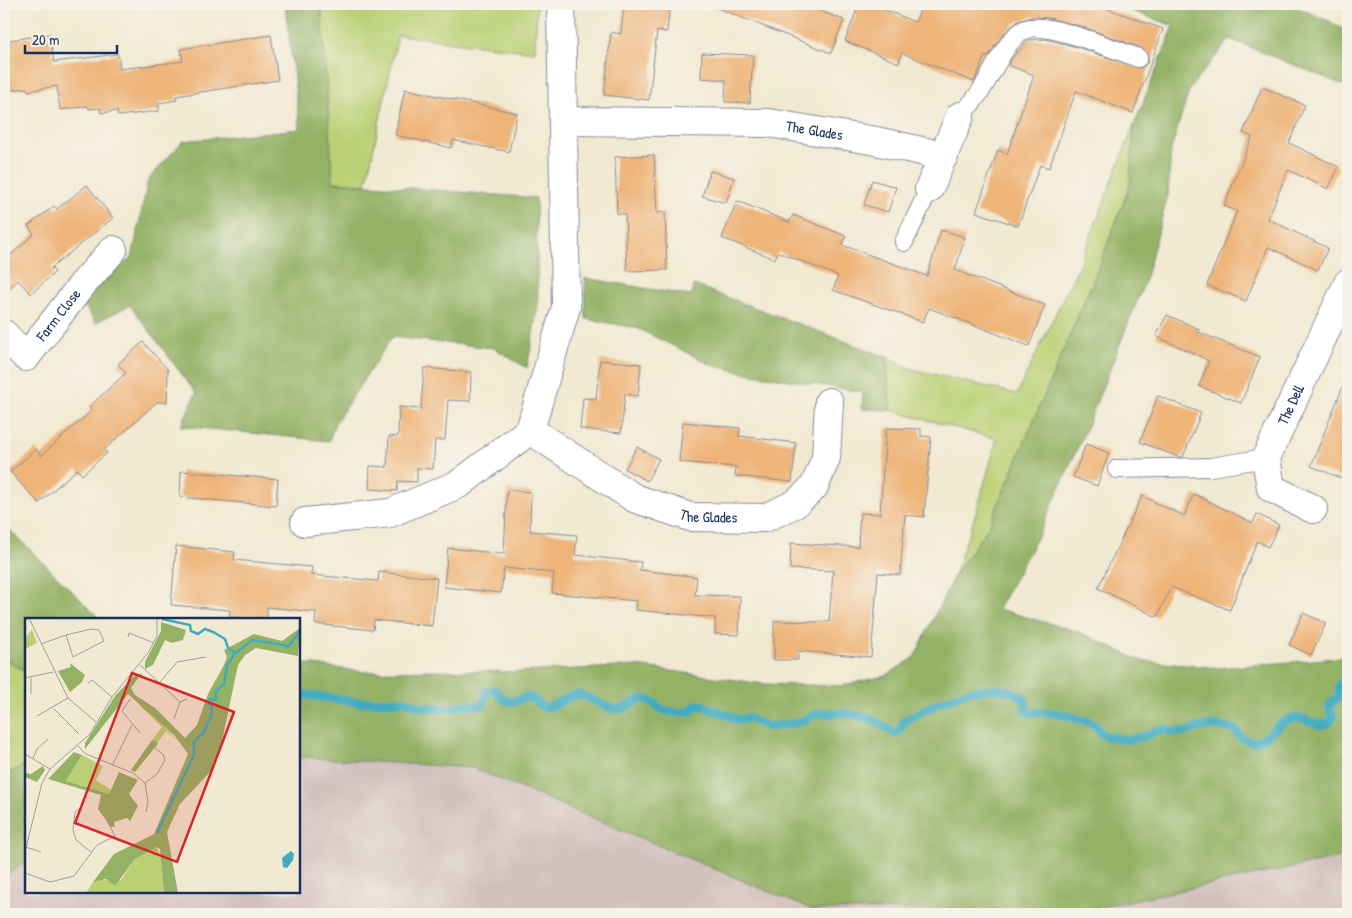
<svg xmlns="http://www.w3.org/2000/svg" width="1352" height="918" viewBox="0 0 1352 918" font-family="'Patrick Hand',sans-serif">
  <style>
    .industrial { fill: #d1c0bc }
    .green { fill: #bbd074; stroke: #6b8069 }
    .forest { fill: #94b266; stroke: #587062 }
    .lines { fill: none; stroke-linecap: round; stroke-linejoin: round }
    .stream { stroke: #40abbf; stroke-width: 9 }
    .building { fill: #eeb478 }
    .lane-casing { stroke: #868c98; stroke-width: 20 }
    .street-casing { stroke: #868c98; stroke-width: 30 }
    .lane { stroke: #fff; stroke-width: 18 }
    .street { stroke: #fff; stroke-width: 28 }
    .labels { text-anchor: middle; stroke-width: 4; stroke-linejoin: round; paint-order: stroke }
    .street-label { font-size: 15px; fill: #1b2f5e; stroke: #f7f3e8 }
    .inset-river { fill: none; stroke: #40abbf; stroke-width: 2.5 }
    .inset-road { fill: none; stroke: #9b9fa3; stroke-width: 1 }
    .view { fill: #d62828; fill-opacity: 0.15; stroke: #d62828; stroke-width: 2.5 }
    .inset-edge { fill: none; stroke: #1b2f5e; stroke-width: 2.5 }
  </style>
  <rect width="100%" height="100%" fill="#f7f3e8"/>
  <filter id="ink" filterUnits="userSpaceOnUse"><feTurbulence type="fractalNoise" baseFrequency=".02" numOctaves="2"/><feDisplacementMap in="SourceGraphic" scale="10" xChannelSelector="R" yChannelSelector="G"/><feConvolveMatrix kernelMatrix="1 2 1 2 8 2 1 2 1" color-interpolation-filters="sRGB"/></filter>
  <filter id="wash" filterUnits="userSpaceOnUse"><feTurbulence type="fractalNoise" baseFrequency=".0096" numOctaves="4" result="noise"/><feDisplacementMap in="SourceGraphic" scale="20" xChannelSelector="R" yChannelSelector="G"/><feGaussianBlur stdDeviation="1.12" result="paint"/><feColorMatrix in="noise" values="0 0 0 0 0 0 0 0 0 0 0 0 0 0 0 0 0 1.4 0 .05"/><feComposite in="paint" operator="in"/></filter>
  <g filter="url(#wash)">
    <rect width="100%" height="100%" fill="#f1e9d1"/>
    <!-- industrial -->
    <path class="industrial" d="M299,757L473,768L813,910L1089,909L1348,856V914H4V876L26,862V892H299Z"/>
    <!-- green -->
    <path class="green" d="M321,4H537L535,52L398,35L366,184L332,182Z
      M1134,125L1130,185L1098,269L989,526L954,576L976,513L997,439L890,410L887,357L912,369L1017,394L1080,263Z
      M4,660L26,671V764L4,776Z"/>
    <!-- forest -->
    <path class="forest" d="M285,4H321L333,182L536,198L538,306L527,368L494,348L392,337L335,423L329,441L181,426L196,393L130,305L95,323L81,298L132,258L148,180L183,141L300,129Z
      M1112,4H1289L1329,21L1348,32V87L1230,39L1190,88L1171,149L1168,195L1144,284L1085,431L1039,534L998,609L1079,632L1141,661L1219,668L1348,657V856L1089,909L813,910L473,768L299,757V663L365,672L429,670L520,672L636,666L764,684L840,686L885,676L914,658L954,576L989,526L1098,269L1130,185L1134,125L1174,26Z
      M585,278L691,296L694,285L887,357L890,410L862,409L863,392L741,372L712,365L637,328L586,319Z
      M4,524L100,619H26V671L4,660Z
      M26,764V862L4,876V776Z"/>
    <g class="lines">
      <!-- stream -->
      <path class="stream" d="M299,694L359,702L405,701L422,707L450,709L464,705L475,706L483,704L487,691L495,690C498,693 502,698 506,700C515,705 524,694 532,698C539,701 540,711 552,706C559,704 568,695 576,695C591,694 604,711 620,709C629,709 634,699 644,699C651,700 655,704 660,708C667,713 683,713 691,711L695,705H701L739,720L748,718L768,727L796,723L807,719L816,713H845L871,719L896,734L901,729L904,721L938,703L972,690L997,689L1013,692L1021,696L1025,700L1026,712L1056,713L1087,721L1096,726L1099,732L1106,736L1129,740L1149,735L1157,730L1164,729L1171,732H1185L1201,727L1217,726L1234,729L1243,739L1252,742C1257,741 1263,739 1267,736C1276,729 1284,717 1297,718C1309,719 1324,732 1333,718L1329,706C1334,698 1342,699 1339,686L1340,684L1348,681"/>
    </g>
    <g id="blocks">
      <!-- building -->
      <path class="building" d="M624,4H670L667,32L657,31L649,100L604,95L611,32L621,34Z
        M710,4H801L844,20L831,53L710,5Z
        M859,4H871L915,22L923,4H1095L1163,29L1133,113L1076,91L1049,168L1040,165L1018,226L976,212L998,150L1007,154L1034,75L1008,65L1014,56L1028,40L1046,39L1077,47L1139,68L1144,66L1148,62V57L1146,52L1142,48L1083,27L1049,18L1032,17L1018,21L1003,34L988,57L985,56L974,82L902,53L899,63L845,41Z
        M49,34L54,62L118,54L120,69L183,61L181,49L271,35L278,80L176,96L177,100L159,103V111L118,116L117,111L101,113L100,108L89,109L88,106L60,110L57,86L28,91L27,88L4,91V41Z
        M702,53L753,55L750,103L725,102L726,80L701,78Z
        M1262,87L1305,105L1289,143L1339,167L1328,189L1288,170L1268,219L1328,248L1318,270L1268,247L1246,301L1207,285L1237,211L1224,206L1252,137L1243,133Z
        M405,89L517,113L509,152L453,140L451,148L395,135Z
        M654,155L657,213L665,212L667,270L627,271L625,214H617L615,157Z
        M710,171L734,178L726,203L702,196Z
        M872,180L896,187L888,212L864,205Z
        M87,185L113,218L51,268L55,272L31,294L18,280L4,293V261L34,234L28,226L54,206L57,209Z
        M737,201L789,222L793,215L846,236L842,245L927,276L941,230L965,237L955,270L1045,305L1029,346L929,308L923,322L833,290L838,276L778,252L775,259L722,238Z
        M1167,315L1199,329L1198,332L1260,357L1241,403L1199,386L1209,361L1156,336Z
        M143,342L168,370L167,402H157L104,450L107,453L82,475L77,469L39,503L10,472L36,449L41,456L92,410L89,407L126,373L118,364Z
        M600,360L641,364L638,396L625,394L621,433L580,429L583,398L596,399Z
        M424,368L471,372L470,401L448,400L445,440H435L433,469L417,468V482L398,481L397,491L369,489L370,466L387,467L389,436L398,437L399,407L421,409Z
        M1347,376L1348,377V481L1311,466Z
        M1158,396L1201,413L1183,457H1178L1140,442Z
        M683,422L740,428L739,436L796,443L792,482L735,476L736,467L679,462Z
        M886,428L921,429V436L931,437L924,517L905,515L900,575L878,573L871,657L798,651V660H774V621L829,622L833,571L790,569L791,543L858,547L860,513L880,514Z
        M1086,444L1109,453L1097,486L1073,477Z
        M637,447L659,459L647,481L625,469Z
        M181,471L278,479L276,506L180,497Z
        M507,490L531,492L530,531L577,535L575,555L641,562L640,570L697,577L695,595L740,596L739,635L715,634V618L636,610L637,601L552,593L554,573L504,568L501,593L444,587L448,548L504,554Z
        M1194,494L1253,523L1257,514L1279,525L1268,547L1257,541L1230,610L1171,587L1157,617L1098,588L1142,496L1184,516Z
        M176,546L235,552L234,560L312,567L311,575L378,581L379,572L437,578L432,626L374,620L373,630L315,624L316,612L267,607V619H252L229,617L230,610L171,605Z
        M1303,613L1326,623L1311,655L1289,645Z"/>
    </g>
  </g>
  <g filter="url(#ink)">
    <use href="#blocks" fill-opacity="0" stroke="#868c98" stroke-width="1"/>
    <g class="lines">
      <!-- lane casing -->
      <g class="lane-casing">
        <path id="lane" d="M960,116C967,108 974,101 980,92C992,75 1005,40 1024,30C1044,19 1115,50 1138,58
          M904,242L929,189
          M1117,469L1211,467L1266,458"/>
      </g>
      <!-- street casing -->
      <g class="street-casing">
        <g id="street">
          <path id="s1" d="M563,121L769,123L876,141L944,156"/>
          <path d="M929,189L960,116"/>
          <path id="s2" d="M4,334L26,357L82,285L113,250"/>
          <path id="s3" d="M530,430L634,498L690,517L765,518L795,504L814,487L826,458L829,402"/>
          <path id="s4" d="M1313,509L1271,488L1266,458L1348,283"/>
          <path d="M305,522L390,513L459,484L530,430L566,307L561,4"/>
        </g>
      </g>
      <!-- lane -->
      <use href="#lane" class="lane"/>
      <!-- street -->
      <use href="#street" class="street"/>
    </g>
  </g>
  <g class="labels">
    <!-- street labels -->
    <g class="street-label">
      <text dy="5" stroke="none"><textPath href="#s1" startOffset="252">The Glades</textPath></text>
      <text dy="5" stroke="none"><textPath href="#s2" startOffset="85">Farm Close</textPath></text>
      <text dy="5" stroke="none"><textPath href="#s4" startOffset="136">The Dell</textPath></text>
      <text dy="5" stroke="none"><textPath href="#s3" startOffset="202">The Glades</textPath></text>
    </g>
  </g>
  <!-- overview -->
  <g transform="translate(25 618)">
    <rect width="275" height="275" fill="#f1e9d1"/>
    <path d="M7,11L12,25L0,31V21ZM112,85L126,95L154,124L141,113L133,124L127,122L137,109ZM57,137L78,148L71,162L86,172L84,176L41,163ZM132,229L136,240L139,275H61L68,264L75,262H96L110,241Z" fill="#bbd074"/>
    <path d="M136,4L161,12L158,22L147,25L140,22L128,47L120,51V44L136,13ZM275,10L273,38L231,30L220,37L213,47L197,123L185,154L155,186L142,214L153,275H139L135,231L132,229L110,241L90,268L81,261L68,264L89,236L129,216L163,136L150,118L103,76L60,131V125L90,78L109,58L117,55L106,70L110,77L130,90L160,120L172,107L183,76L199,47L202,39L199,32L229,16L257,23ZM45,45L60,57L57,64L45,74L33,53L46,49ZM127,122L133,124L132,127L110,154L106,152ZM49,134L57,137L41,163L84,176L94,154L113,162L104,176L113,188L105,203L102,200L89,204L90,209H86L73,191L76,177L23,161ZM18,148L20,152L12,164L0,159V155L6,156Z" fill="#94b266"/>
    <path d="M266,233L269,236L268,242L262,250L258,249L257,240Z" fill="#40abbf"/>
    <path class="inset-river" d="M137,1L165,7L166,13L173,16L180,11L188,14L200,21L203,30L211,35L227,22L264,28L275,13M132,215L169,137V124L179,114L186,98L187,88L183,85L185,81L191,82V73L199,66L202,48L210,34"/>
    <path class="inset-road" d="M0,2L4,0L43,80L71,104M103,19L104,15L129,25M16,26L41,17L66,11L74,12L79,23L48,39L41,17M115,47L155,84L162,81M0,60L28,54M135,64L152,44L181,39M63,65L67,62L87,79M6,76V60M105,81L97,93L115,115M29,91L54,116M12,98L43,80M149,101L155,84M53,128L61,136L108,155L120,165L123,184L121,194M0,136L25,151M8,140L12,131L23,121M87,148L107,107M120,165L132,156L140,142L138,136L130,130M55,190L50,194L48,212L51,222L66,234M1,229L16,234M0,234L17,165L25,151L65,116L87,79L123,35L132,18V0M0,255L25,264L49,258L72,227L90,218L82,203"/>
    <path class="view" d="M107,55L209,94L152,244L50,205Z"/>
    <rect width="275" height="275" class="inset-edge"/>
  </g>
  <!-- margin -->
  <rect width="1352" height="918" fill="none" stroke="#f7f3e8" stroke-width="20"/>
  <!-- scale -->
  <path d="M25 45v8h92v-8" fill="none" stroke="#1b2f5e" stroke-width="2.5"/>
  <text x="32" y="45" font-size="15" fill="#1b2f5e" stroke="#f7f3e8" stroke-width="4" paint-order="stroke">20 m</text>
</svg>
